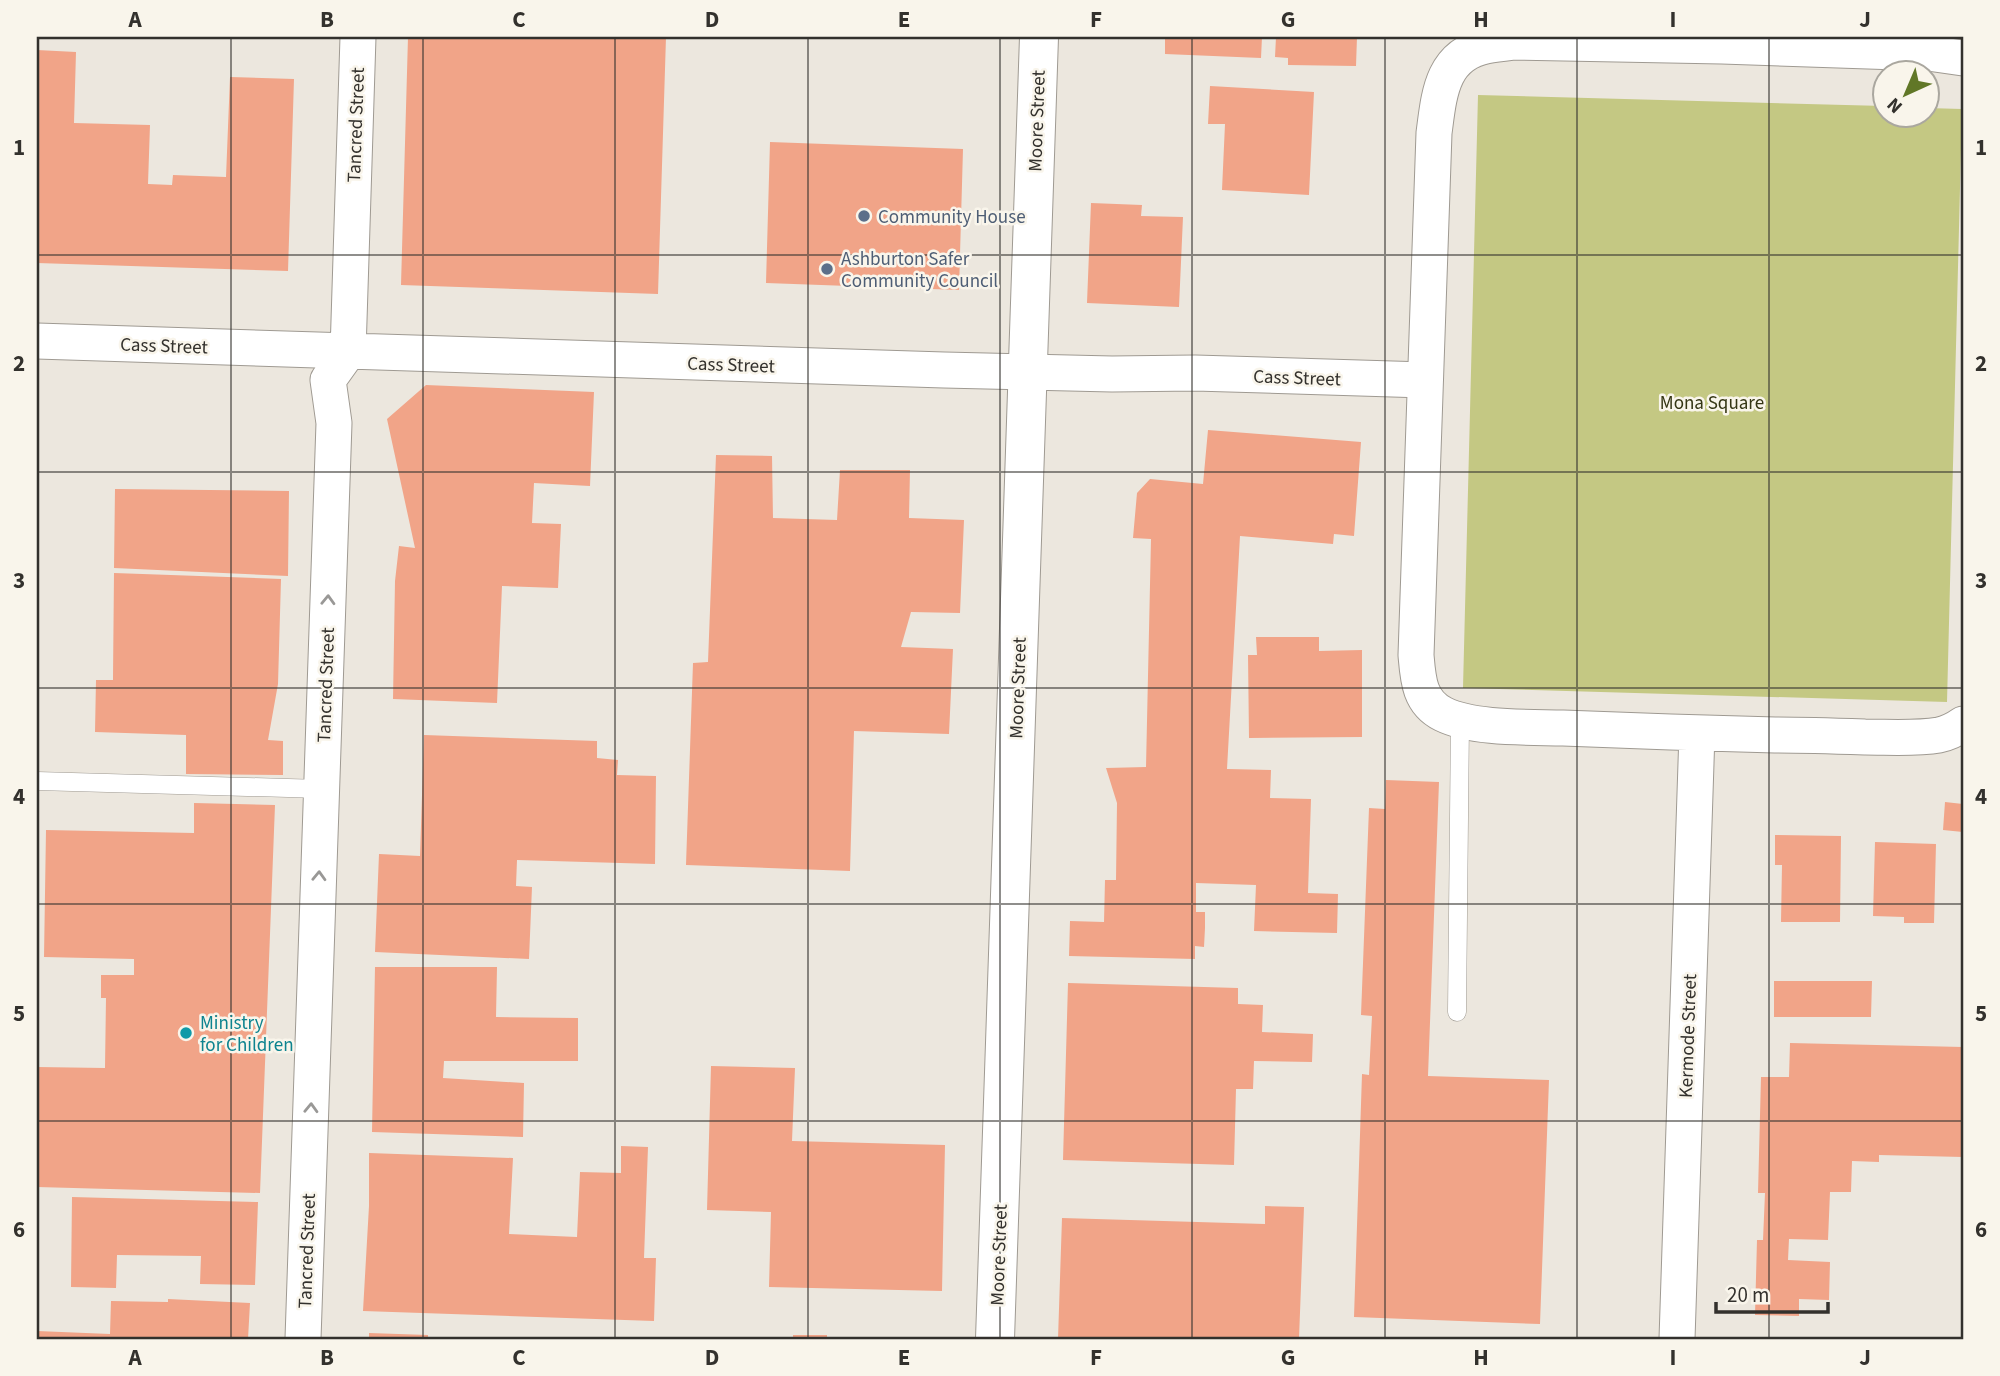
<svg xmlns="http://www.w3.org/2000/svg" width="2000" height="1376" viewBox="0 0 2000 1376" font-family="'Source Sans 3',sans-serif">
  <style>
    .green { fill: #c4c883 }
    .building { fill: #f1a488 }
    .lines { fill: none; stroke-linecap: round; stroke-linejoin: round }
    .lane-casing { stroke: #9f9a92; stroke-width: 19 }
    .street-casing { stroke: #9f9a92; stroke-width: 37 }
    .secondary-casing { stroke: #9f9a92; stroke-width: 40 }
    .lane { stroke: #fff; stroke-width: 18 }
    .street { stroke: #fff; stroke-width: 35 }
    .secondary { stroke: #fff; stroke-width: 38 }
    .oneway { stroke: #999896 }
    .grid { fill: none; stroke: #33312d; stroke-width: 2; stroke-opacity: 0.55 }
    .service-dot { fill: #5c6f8a; stroke: #f9f5eb; stroke-width: 2.5 }
    .culture-dot { fill: #0f9aa8; stroke: #f9f5eb; stroke-width: 2.5 }
    .labels { text-anchor: middle; stroke-width: 5; stroke-linejoin: round; paint-order: stroke }
    .street-label { font-size: 19px; fill: #33312d; stroke: #f9f5eb }
    .service-label { font-size: 19px; fill: #4e5e75; stroke: #f9f5eb; text-anchor: start }
    .park-label { font-size: 19px; fill: #353614; stroke: #f9f5eb }
    .culture-label { font-size: 19px; fill: #0d838f; stroke: #f9f5eb; text-anchor: start }
    .neatline { fill: none; stroke: #33312d; stroke-width: 2.5 }
    .grid-label { font-size: 23px; text-anchor: middle; font-weight: bold; fill: #33312d }
  </style>
  <rect width="100%" height="100%" fill="#ece7de"/>
  <!-- green -->
  <path class="green" d="M1478,95L1884,106V116H1926L1927,108L1962,109L1947,702L1463,688Z"/>
  <!-- building -->
  <path class="building" d="M408,37H666L658,294L401,285Z
    M1165,37H1262L1261,58L1165,54Z
    M1276,37H1357L1356,66L1288,65V58L1275,57Z
    M37,50L76,52L74,123L150,125L148,184L172,185L173,175L226,177L230,77L294,79L288,271L37,263Z
    M1210,86L1314,92L1309,195L1222,190L1225,124H1208Z
    M770,142L963,149L959,290L766,283Z
    M1091,203L1142,205L1141,216L1183,217L1179,307L1087,303Z
    M426,385L594,392L590,486L534,483L532,523L561,524L558,588L502,586L497,703L393,699L395,581L399,546L415,548L387,419Z
    M1208,430L1361,442L1354,536L1334,534L1333,544L1240,536L1227,769L1271,770L1270,798L1311,799L1308,893L1338,894L1337,933L1254,931L1256,885L1196,883V912H1205V928L1204,947L1195,946V959L1069,956L1070,921L1104,922L1105,880H1116L1117,803L1106,768L1146,767L1151,539L1133,538L1137,493L1150,479L1203,484Z
    M716,455L772,456L773,518L837,520L840,470H910L909,518L964,520L960,613L911,612L901,647L953,649L949,734L854,731L850,871L686,865L693,663L708,662Z
    M115,489L289,491L288,576L114,568Z
    M114,573L281,579L278,684L268,740L283,741V775L186,774V735L95,732L96,680H113V677Z
    M1256,637H1319V651L1362,650V737L1249,738L1248,655H1257Z
    M424,735L597,741V758L618,760L617,775L656,776L655,864L517,860L516,886L532,887L529,959L375,952L379,854L420,856Z
    M1386,780L1439,782L1428,1076L1549,1080L1540,1324L1354,1317L1362,1074L1369,1075L1372,1016L1361,1015L1369,808L1385,809Z
    M1945,802L1963,804V832L1943,830Z
    M194,803L275,805L260,1193L37,1187V1067L105,1068L106,998H101V975H134V959L44,957L46,830L194,833Z
    M1775,835L1841,836L1840,922H1781L1782,865H1775Z
    M1875,842L1936,844L1934,923H1904V917L1873,916Z
    M375,967H497L496,1017L578,1018V1061H444L443,1078L524,1083L523,1137L372,1132Z
    M1774,981H1872L1871,1017H1774Z
    M1068,983L1238,988V1004L1263,1005L1262,1032L1313,1034L1312,1062L1254,1061L1253,1089H1236L1234,1165L1063,1160Z
    M1790,1043L1963,1047V1157L1879,1155V1162L1852,1161L1851,1192H1830L1828,1240L1789,1239L1788,1260L1830,1262L1829,1300L1799,1299V1316L1755,1315L1757,1240H1763L1765,1193H1758L1761,1077H1789Z
    M711,1066L795,1068L792,1141L945,1145L942,1291L769,1287L771,1212L707,1210Z
    M621,1146L648,1147L644,1258H656L654,1321L363,1311L369,1206V1153L513,1158L509,1234L577,1237L580,1172L621,1173Z
    M72,1197L258,1202L255,1285L200,1284L201,1256L117,1255L116,1288L71,1287Z
    M1265,1206L1304,1207L1299,1339H1058L1062,1218L1265,1224Z
    M168,1299L250,1303L248,1339H37V1331L110,1334L111,1301L168,1302Z
    M369,1333L428,1335V1339H369Z
    M793,1335H827V1339H793Z"/>
  <g class="lines">
    <!-- lane casing -->
    <g class="lane-casing">
      <path id="lane" d="M37,781L322,789
        M1457,1012L1460,720"/>
    </g>
    <!-- street casing -->
    <g class="street-casing">
      <path id="street" d="M1963,58L1928,53L1722,46L1514,42C1505,43 1495,44 1486,46C1441,55 1439,96 1434,133L1416,655C1418,679 1419,702 1443,714C1473,729 1529,727 1563,728C1634,731 1704,733 1775,735C1805,735 1835,736 1865,737C1890,737 1915,739 1939,735C1948,733 1956,729 1963,724
        M37,341L944,370L1112,374L1195,373L1425,380
        M303,1339L334,423L328,380L348,352L358,37
        M1677,1339L1697,733"/>
    </g>
    <!-- secondary casing -->
    <g class="secondary-casing">
      <path id="secondary" d="M995,1339L1039,37"/>
    </g>
    <!-- lane -->
    <use href="#lane" class="lane"/>
    <!-- street -->
    <use href="#street" class="street"/>
    <!-- secondary -->
    <use href="#secondary" class="secondary"/>
  </g>
  <!-- one-way arrows -->
  <defs><path id="oneway-chevron" d="M-2-3.5L2.5 0L-2 3.5" fill="none" stroke-width="1.6" stroke-linecap="round" stroke-linejoin="round" transform="scale(1.75)"/></defs>
  <g class="oneway">
    <use href="#oneway-chevron" transform="translate(328 600) rotate(-88)"/>
    <use href="#oneway-chevron" transform="translate(319 876) rotate(-88)"/>
    <use href="#oneway-chevron" transform="translate(311 1108) rotate(-88)"/>
  </g>
  <!-- grid -->
  <path class="grid" d="M231,37V1339M423,37V1339M615,37V1339M808,37V1339M1000,37V1339M1192,37V1339M1385,37V1339M1577,37V1339M1769,37V1339M37,255H1963M37,472H1963M37,688H1963M37,904H1963M37,1121H1963"/>
  <!-- markers -->
  <g class="service-dot">
    <circle cx="864" cy="216" r="7"/>
    <circle cx="827" cy="269" r="7"/>
  </g>
  <circle class="culture-dot" cx="186" cy="1033" r="7"/>
  <g class="labels">
    <!-- street labels -->
    <g class="street-label">
      <text transform="translate(1036 121) rotate(-88)" y="7">Moore Street</text>
      <text transform="translate(355 125) rotate(-88)" y="7">Tancred Street</text>
      <text transform="translate(164 345) rotate(2)" y="7">Cass Street</text>
      <text transform="translate(731 364) rotate(2)" y="7">Cass Street</text>
      <text transform="translate(1297 377) rotate(2)" y="7">Cass Street</text>
      <text transform="translate(325 685) rotate(-88)" y="7">Tancred Street</text>
      <text transform="translate(1017 688) rotate(-88)" y="7">Moore Street</text>
      <text transform="translate(1687 1036) rotate(-88)" y="7">Kermode Street</text>
      <text transform="translate(306 1251) rotate(-88)" y="7">Tancred Street</text>
      <text transform="translate(998 1255) rotate(-88)" y="7">Moore Street</text>
    </g>
    <!-- service labels -->
    <g class="service-label">
      <text x="878" y="223">Community House</text>
      <text x="841" y="265">Ashburton Safer<tspan x="841" dy="22">Community Council</tspan></text>
    </g>
    <!-- park labels -->
    <g class="park-label">
      <text x="1712" y="409">Mona Square</text>
    </g>
    <!-- culture labels -->
    <g class="culture-label">
      <text x="200" y="1029">Ministry<tspan x="200" dy="22">for Children</tspan></text>
    </g>
  </g>
  <!-- border -->
  <rect width="2000" height="1376" fill="none" stroke="#f9f5eb" stroke-width="77"/>
  <!-- north arrow -->
  <g transform="translate(1906 94) rotate(224)"><circle r="33" fill="#f9f5eb" stroke="#aaa79f" stroke-width="2"/>
  <path d="M0-5L12 26L0 18L-12 26Z" fill="#617727"/>
  <text y="-10" font-size="19" font-weight="bold" text-anchor="middle" fill="#33312d">N</text>
  </g>
  <!-- scale -->
  <path d="M1716 1302v10h112v-10" fill="none" stroke="#33312d" stroke-width="3.5"/>
  <text x="1727" y="1302" font-size="21" fill="#33312d" stroke="#f9f5eb" stroke-width="5" paint-order="stroke">20 m</text>
  <rect x="38" y="38" width="1924" height="1300" class="neatline"/>
  <g class="grid-label">
    <text x="135" y="27">A</text>
    <text x="327" y="27">B</text>
    <text x="519" y="27">C</text>
    <text x="712" y="27">D</text>
    <text x="904" y="27">E</text>
    <text x="1096" y="27">F</text>
    <text x="1288" y="27">G</text>
    <text x="1481" y="27">H</text>
    <text x="1673" y="27">I</text>
    <text x="1865" y="27">J</text>
    <text x="19" y="155">1</text>
    <text x="1981" y="155">1</text>
    <text x="19" y="371">2</text>
    <text x="1981" y="371">2</text>
    <text x="19" y="588">3</text>
    <text x="1981" y="588">3</text>
    <text x="19" y="804">4</text>
    <text x="1981" y="804">4</text>
    <text x="19" y="1021">5</text>
    <text x="1981" y="1021">5</text>
    <text x="19" y="1237">6</text>
    <text x="1981" y="1237">6</text>
    <text x="135" y="1365">A</text>
    <text x="327" y="1365">B</text>
    <text x="519" y="1365">C</text>
    <text x="712" y="1365">D</text>
    <text x="904" y="1365">E</text>
    <text x="1096" y="1365">F</text>
    <text x="1288" y="1365">G</text>
    <text x="1481" y="1365">H</text>
    <text x="1673" y="1365">I</text>
    <text x="1865" y="1365">J</text>
  </g>
</svg>
